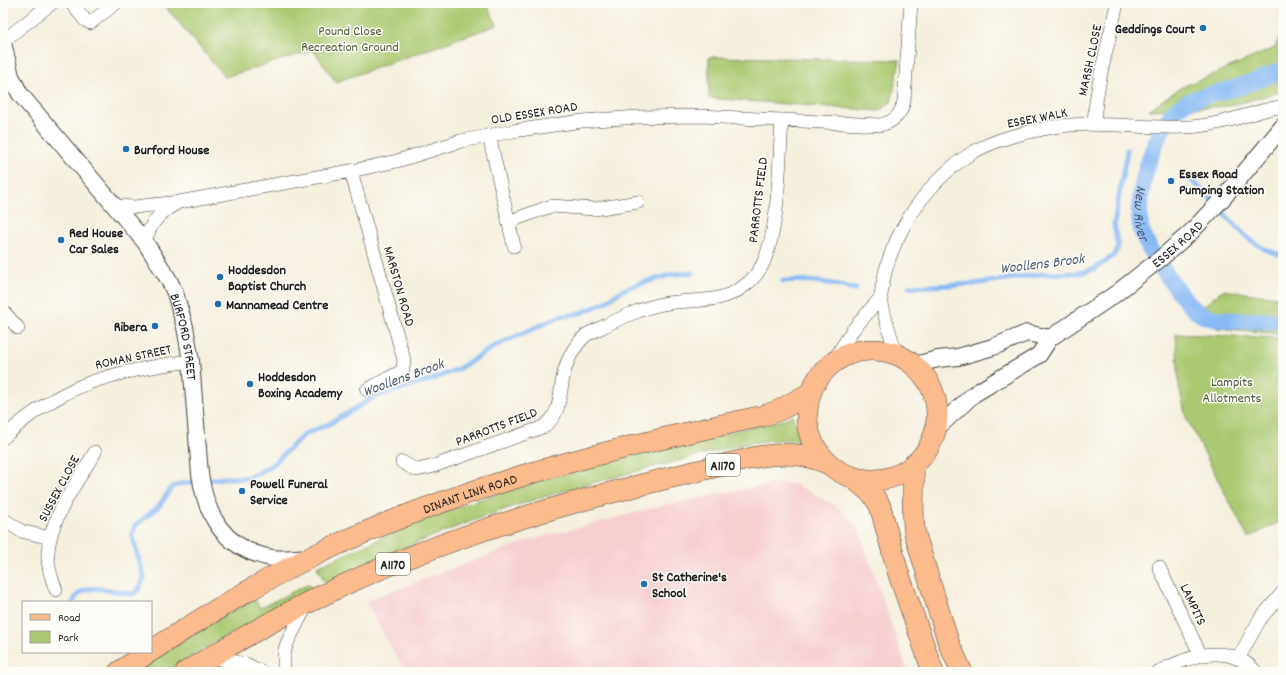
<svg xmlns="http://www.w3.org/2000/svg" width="1286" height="675" viewBox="0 0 1286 675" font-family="Dekko,sans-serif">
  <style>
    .built { fill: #f7cfd1 }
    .green { fill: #abc971; stroke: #647246 }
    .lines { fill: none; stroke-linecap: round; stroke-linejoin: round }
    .stream { stroke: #87b9f4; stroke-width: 5 }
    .canal { stroke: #87b9f4; stroke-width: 17 }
    .minor-casing { stroke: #3d3c39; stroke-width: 14 }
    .tertiary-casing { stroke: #3d3c39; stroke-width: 18 }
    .primary-casing { stroke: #3d3c39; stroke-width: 22 }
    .minor { stroke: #fff; stroke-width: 13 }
    .tertiary { stroke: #fff; stroke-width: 16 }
    .primary { stroke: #fbbb8d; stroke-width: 21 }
    .poi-dot { fill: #1f6fb2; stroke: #fdfcf7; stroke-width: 1.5 }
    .labels { text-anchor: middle; stroke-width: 3; stroke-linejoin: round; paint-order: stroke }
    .shield { fill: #fdfcf7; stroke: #605f5e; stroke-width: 1 }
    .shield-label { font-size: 13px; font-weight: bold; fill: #1c1c1c }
    .poi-label { font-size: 14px; font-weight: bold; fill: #1c1c1c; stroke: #fdfcf7; text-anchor: start }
    .park-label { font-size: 14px; fill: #4e593a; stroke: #fdfcf7 }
    .street-label { font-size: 14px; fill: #1c1c1c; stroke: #fdfcf7 }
    .water-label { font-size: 15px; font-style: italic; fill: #475b72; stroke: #fdfcf7 }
  </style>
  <rect width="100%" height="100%" fill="#fdfcf7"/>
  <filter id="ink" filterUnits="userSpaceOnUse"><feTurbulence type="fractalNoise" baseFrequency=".025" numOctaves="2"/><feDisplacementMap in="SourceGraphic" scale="8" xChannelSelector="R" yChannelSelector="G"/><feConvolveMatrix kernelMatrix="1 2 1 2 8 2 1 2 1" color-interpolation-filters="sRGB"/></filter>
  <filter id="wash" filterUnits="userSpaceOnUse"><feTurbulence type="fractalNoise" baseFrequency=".012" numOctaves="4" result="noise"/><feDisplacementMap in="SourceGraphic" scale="16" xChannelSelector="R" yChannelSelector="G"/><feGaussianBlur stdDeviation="0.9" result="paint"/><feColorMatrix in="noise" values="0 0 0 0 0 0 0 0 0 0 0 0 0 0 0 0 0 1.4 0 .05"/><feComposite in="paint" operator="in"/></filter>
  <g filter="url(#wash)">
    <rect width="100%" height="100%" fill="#f5efdd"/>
    <!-- built -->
    <path class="built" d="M776,483L795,484L812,493L836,506L850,519L859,531L908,672H405L365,601L530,540L669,504Z"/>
    <!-- green -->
    <path class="green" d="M162,3H486L497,25L336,82L313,50L225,77Z
      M1283,29V91L1230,106L1148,110L1180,88L1275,48Z
      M709,57L900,60L891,102L879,111L709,98Z
      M1223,290L1283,298V334L1218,328L1190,317Z
      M1176,334L1283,338V520L1248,538L1186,417L1179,387Z
      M792,415L802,441C765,435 721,450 686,459C608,478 530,498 456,527C412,544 369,563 325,582L317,567C358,549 398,530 439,514C551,472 668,446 784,420Z
      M309,584L312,589L212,644L165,672H134L205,627L255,599L260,608Z"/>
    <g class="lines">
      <!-- stream -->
      <path class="stream" d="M1189,179C1221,201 1241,248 1283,255
        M783,281C811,279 830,283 856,289
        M909,287L973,284L1042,274L1079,273L1094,269L1113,256L1118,248L1114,224L1127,150
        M73,602C83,578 114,593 133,594L139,589L144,578L132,535L135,526L159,506L172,487L180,484L223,478H246L259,473L272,465L305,434L329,424L376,396L431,380L458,369L497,345L559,317L581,313L606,302L621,291L638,284L674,274L693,273"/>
      <!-- canal -->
      <path class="canal" id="s1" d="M1283,69C1267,77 1252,83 1235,88C1217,94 1193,96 1178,108C1154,129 1132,201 1142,232C1149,251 1163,271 1175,286C1183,297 1192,311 1205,316C1224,323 1261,320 1283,321"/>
    </g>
  </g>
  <g filter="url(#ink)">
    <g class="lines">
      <!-- minor casing -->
      <g class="minor-casing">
        <path id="minor" d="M71,3L85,20L90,23L116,3
          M3,41L52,3
          M1094,124C1096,83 1109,43 1117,3
          M489,135L514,246
          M351,171L404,360L403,369L400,372L367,390
          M115,206L134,207L179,202L356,170L397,161L461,141L513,131L582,121L638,117L701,116L880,125C894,122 901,115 904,101L911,3
          M508,222L551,206L595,209L638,202
          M145,242C150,223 160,212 177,203
          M3,311L18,328
          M896,354C893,343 880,304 881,295C887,240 924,184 970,154C994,139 1026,132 1053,127C1096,120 1140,129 1183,127C1205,127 1227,121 1248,115C1259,112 1271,107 1283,107
          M833,362L852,331L881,297
          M3,438C63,382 112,372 191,361
          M402,462L416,470L431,467L543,427C561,415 559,397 563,378C566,361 573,347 586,335C611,323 640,307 668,303C685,300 705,302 722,297C737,293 752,282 760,269C780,236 779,159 782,120
          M3,519L21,531L50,538
          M1159,567L1200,654
          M56,590C51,578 47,565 48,552C50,518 78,481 95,452
          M210,657L246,664L261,672
          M1238,659L1260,619L1283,592
          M284,672V653L287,643L307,604
          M1158,672C1189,656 1229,641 1256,672"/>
      </g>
      <!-- tertiary casing -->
      <g class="tertiary-casing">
        <g id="tertiary">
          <path id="s2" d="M3,43L11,76L20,94L145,242L169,280L175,293L185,327L191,361L200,474C206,515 223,547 267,557C279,560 295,558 307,557"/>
          <path d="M915,365L938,359L958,357L993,347L1027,333L1050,338"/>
          <path id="s3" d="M936,429L974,394L1039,355L1050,338L1114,295L1160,259L1191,232L1224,197L1283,126"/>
        </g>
      </g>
      <!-- primary casing -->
      <g class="primary-casing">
        <g id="primary">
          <circle cx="872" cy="415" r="65"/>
          <path d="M913,465C915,489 911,510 915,534L949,644L962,672"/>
          <path d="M851,476L873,495L880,506L898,572L933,672"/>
          <path id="s4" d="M151,651C203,617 256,584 311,557C454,487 609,449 763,416L780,410L810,393"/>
          <path d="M119,672L149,652"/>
          <path d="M186,672C230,645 276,618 323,595C460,528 609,491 757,457C783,452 804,453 829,464"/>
        </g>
      </g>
      <!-- minor -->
      <use href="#minor" class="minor"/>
      <!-- tertiary -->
      <use href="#tertiary" class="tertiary"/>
      <!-- primary -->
      <use href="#primary" class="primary"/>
    </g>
  </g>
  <!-- markers -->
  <g class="poi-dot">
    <circle cx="1203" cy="28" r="4"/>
    <circle cx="126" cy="149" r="4"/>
    <circle cx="1171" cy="181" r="4"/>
    <circle cx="61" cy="240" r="4"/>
    <circle cx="220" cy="277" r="4"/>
    <circle cx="218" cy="304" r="4"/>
    <circle cx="155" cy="326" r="4"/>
    <circle cx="250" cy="384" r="4"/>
    <circle cx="242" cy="491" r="4"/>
    <circle cx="644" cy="584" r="4"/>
  </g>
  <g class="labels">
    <!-- shield labels -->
    <g class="shield">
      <rect x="706" y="454" width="34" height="22" rx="3"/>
      <rect x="376" y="553" width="34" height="22" rx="3"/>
    </g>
    <g class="shield-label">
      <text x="723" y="470">A1170</text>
      <text x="393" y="569">A1170</text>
    </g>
    <!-- poi labels -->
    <g class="poi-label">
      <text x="1195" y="33" text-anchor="end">Geddings Court</text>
      <text x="134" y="154">Burford House</text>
      <text x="1179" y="178">Essex Road<tspan x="1179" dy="16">Pumping Station</tspan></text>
      <text x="69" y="237">Red House<tspan x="69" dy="16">Car Sales</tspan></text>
      <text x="228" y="274">Hoddesdon<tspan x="228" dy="16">Baptist Church</tspan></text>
      <text x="226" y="309">Mannamead Centre</text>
      <text x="147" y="331" text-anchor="end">Ribera</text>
      <text x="258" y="381">Hoddesdon<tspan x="258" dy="16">Boxing Academy</tspan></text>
      <text x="250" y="488">Powell Funeral<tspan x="250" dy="16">Service</tspan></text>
      <text x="652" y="581">St Catherine's<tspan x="652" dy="16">School</tspan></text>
    </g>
    <!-- park labels -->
    <g class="park-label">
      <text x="350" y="35">Pound Close<tspan x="350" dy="16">Recreation Ground</tspan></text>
      <text x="1232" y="386">Lampits<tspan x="1232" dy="16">Allotments</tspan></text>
    </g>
    <!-- street labels -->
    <g class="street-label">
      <text transform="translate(1089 60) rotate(-78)" y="5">MARSH CLOSE</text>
      <text transform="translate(534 112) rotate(-9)" y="5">OLD ESSEX ROAD</text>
      <text transform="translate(1037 117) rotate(-11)" y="5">ESSEX WALK</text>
      <text transform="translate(757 200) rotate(-83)" y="5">PARROTTS FIELD</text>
      <text dy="5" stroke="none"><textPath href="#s3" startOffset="306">ESSEX ROAD</textPath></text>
      <text transform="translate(400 286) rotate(74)" y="5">MARSTON ROAD</text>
      <text dy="5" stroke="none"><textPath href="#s2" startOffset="352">BURFORD STREET</textPath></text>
      <text transform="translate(133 356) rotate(-12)" y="5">ROMAN STREET</text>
      <text transform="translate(496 426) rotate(-21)" y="5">PARROTTS FIELD</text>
      <text transform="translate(58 488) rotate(-62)" y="5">SUSSEX CLOSE</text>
      <text dy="5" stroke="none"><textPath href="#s4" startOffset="357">DINANT LINK ROAD</textPath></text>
      <text transform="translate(1194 604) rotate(65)" y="5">LAMPITS</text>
    </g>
    <!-- water labels -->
    <g class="water-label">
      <text dy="5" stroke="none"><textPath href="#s1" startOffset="227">New River</textPath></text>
      <text transform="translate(1042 263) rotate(-7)" y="5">Woollens Brook</text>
      <text transform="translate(403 377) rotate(-20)" y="5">Woollens Brook</text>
    </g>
  </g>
  <!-- margin -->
  <rect width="1286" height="675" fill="none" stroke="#fdfcf7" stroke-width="16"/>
  <!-- legend -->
  <rect x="22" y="601" width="130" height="52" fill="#fdfcf7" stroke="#a3a29f"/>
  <rect x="30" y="614" width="20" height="6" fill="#fbbb8d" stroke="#a3a29f"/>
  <text x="58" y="621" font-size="12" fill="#1c1c1c">Road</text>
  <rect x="30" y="631" width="20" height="12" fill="#abc971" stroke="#a3a29f"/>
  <text x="58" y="641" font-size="12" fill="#1c1c1c">Park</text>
</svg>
